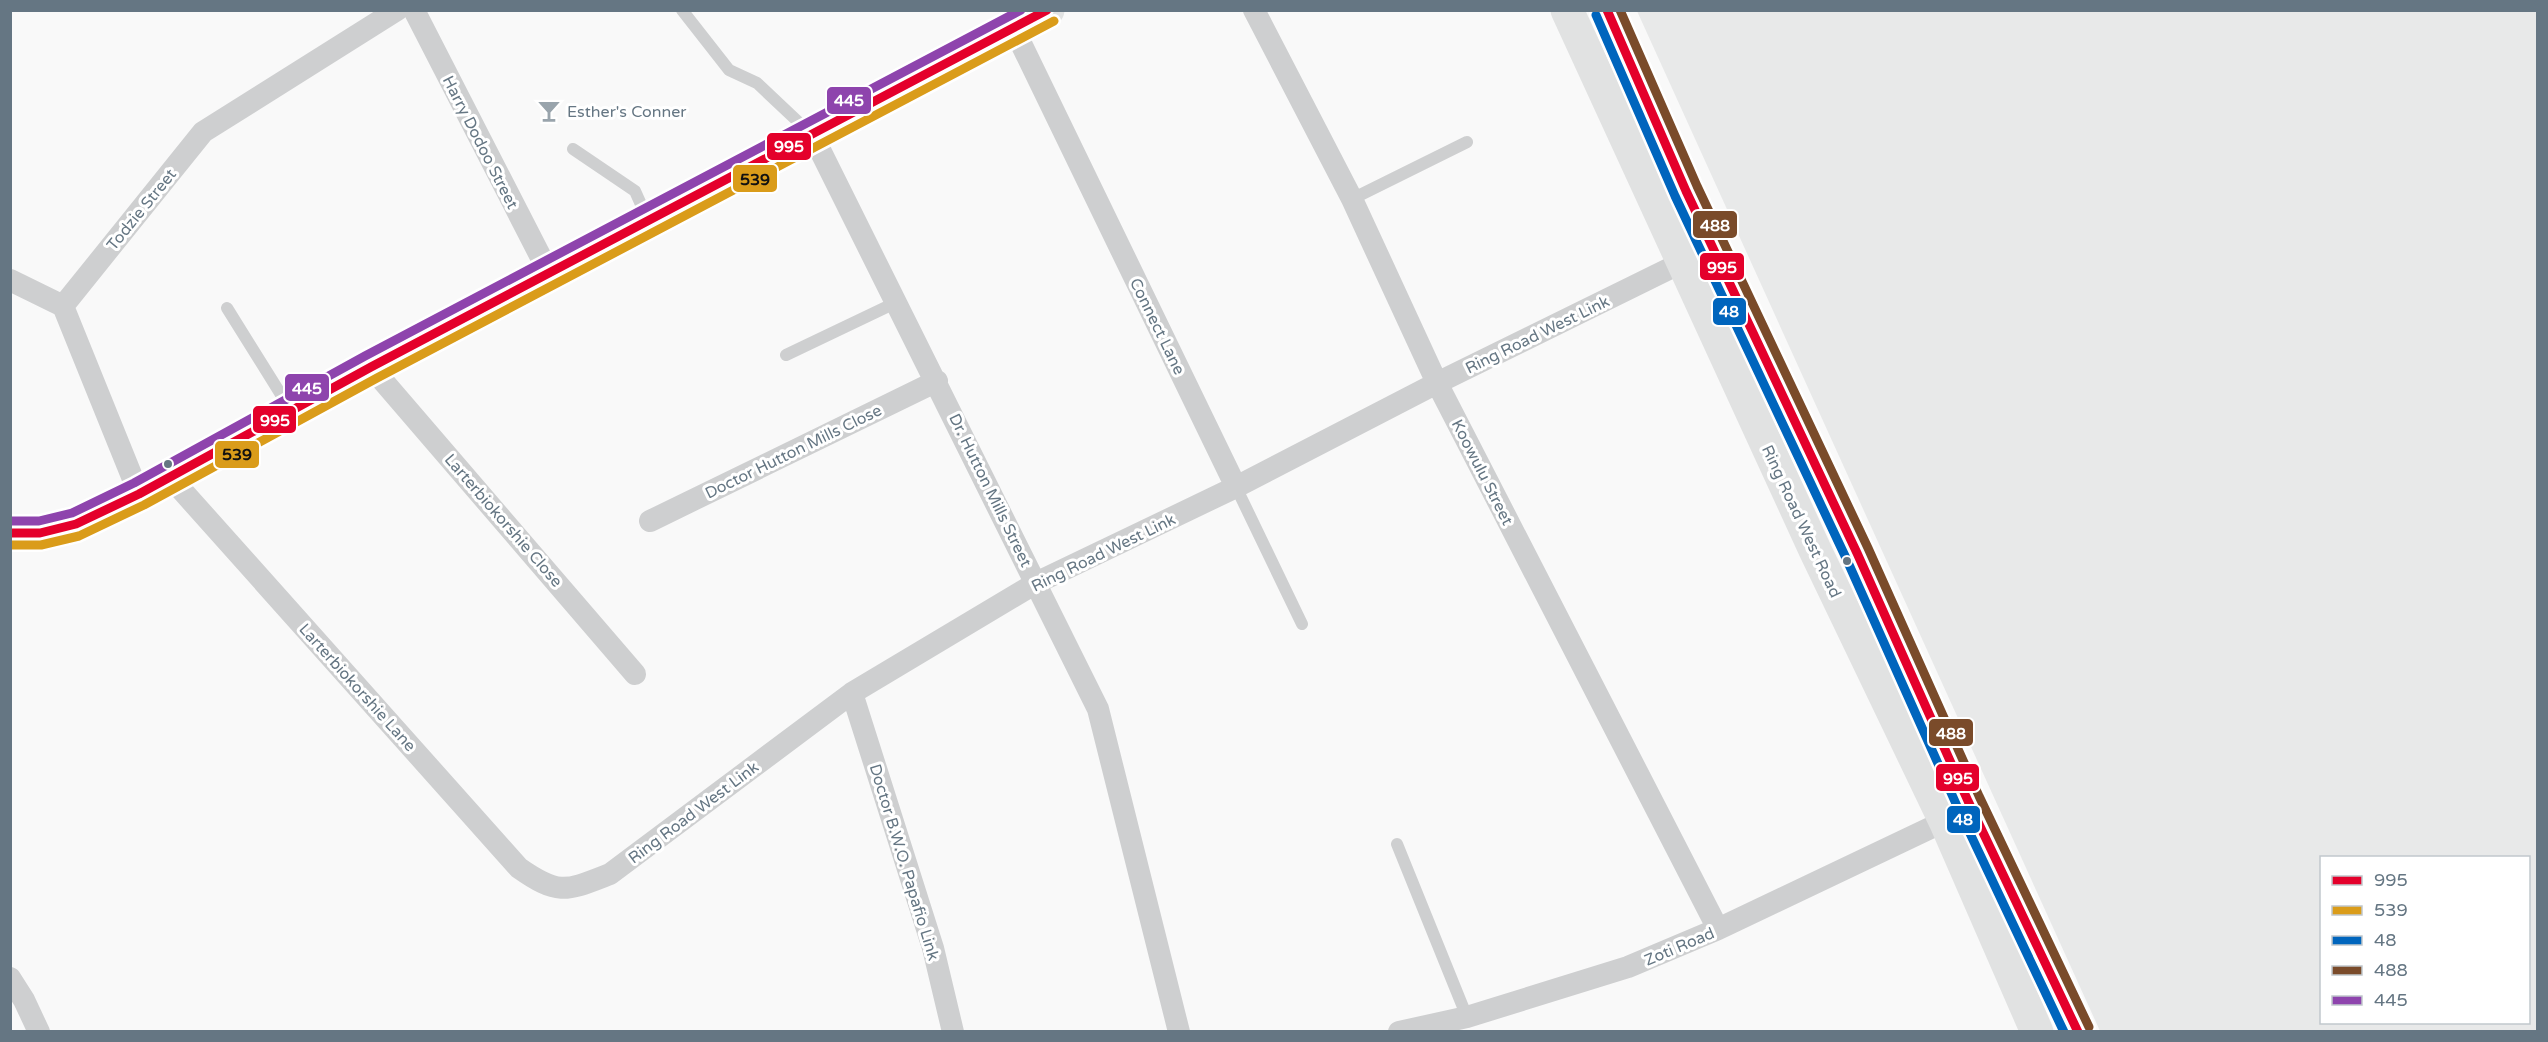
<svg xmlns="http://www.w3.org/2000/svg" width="2548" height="1042" viewBox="0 0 2548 1042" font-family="'Varela Round',sans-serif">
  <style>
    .built { fill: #e8e9e9; fill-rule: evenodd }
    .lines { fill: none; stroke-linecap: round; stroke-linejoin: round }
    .lane { stroke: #cecfd0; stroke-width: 12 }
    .street { stroke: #cecfd0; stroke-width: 22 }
    .secondary { stroke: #e1e2e2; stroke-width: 33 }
    .primary { stroke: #e1e2e2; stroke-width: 33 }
    .bus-1-casing { stroke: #fff; stroke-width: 14 }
    .bus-2-casing { stroke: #fff; stroke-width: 14 }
    .bus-3-casing { stroke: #fff; stroke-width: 14 }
    .bus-4-casing { stroke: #fff; stroke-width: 14 }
    .bus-5-casing { stroke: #fff; stroke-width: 14 }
    .bus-1 { stroke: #e4002b; stroke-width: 9 }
    .bus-2 { stroke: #da9c1a; stroke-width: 9 }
    .bus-3 { stroke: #0065bd; stroke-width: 9 }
    .bus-4 { stroke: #7a4b2a; stroke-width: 9 }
    .bus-5 { stroke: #8e44ad; stroke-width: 9 }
    .bus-dot { fill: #657683; stroke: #fff; stroke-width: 2 }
    .labels { text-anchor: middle; stroke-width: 6; stroke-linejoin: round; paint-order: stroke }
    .poi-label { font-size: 16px; fill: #657683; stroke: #fff; text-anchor: start }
    .street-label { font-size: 16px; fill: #657683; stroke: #fff }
    .line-badge { stroke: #fff; stroke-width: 2 }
    .badge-label { font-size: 16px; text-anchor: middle; font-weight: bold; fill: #fff }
    .pale-badge-label { font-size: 16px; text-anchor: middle; font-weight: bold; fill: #111 }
  </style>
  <rect width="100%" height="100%" fill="#f9f9f9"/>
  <!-- built -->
  <path class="built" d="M1637,11H2537V1031H2100ZM2322,858H2528V1022H2322Z"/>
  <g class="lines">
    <!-- lane -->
    <path class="lane" d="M682,10L729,70L757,83L809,132
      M573,149L635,191L648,220
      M1352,199L1467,142
      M227,308L290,409
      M786,355L897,302
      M1236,487L1302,624
      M1397,844L1467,1017"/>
    <!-- street -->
    <path class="street" d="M414,10L549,273
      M1254,10L1352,199L1437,383L1718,929
      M1014,29L1236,487
      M813,136L1098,709L1179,1032
      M10,280L63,306
      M63,306L203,132L397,10
      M63,306L139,494
      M371,367L635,674
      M170,477L519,868C559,896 566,891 610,874L852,693L1036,583L1236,487L1437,383L1683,262
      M650,521L937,381
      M852,693L933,948L953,1032
      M10,978L24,1000L39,1032
      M1399,1032L1467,1017L1628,967L1718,929L1945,821"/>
    <!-- secondary -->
    <path class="secondary" d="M10,533H40L76,524L139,494L371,367L1048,10"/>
    <!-- primary -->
    <path class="primary" d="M1567,10L1815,550L1945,821L2037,1032
      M1607,10L1686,191L1857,553L1968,801L2078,1032"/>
    <!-- bus-1 casing -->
    <g class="bus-1-casing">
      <path id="bus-1" d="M1607,10L1686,191L1857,553L1968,801L2078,1032
        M10,533H40L76,524L139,494L371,367L1047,10"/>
    </g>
    <!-- bus-2 casing -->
    <g class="bus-2-casing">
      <path id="bus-2" d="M10,545H41L79,536L144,505L377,378L1054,21"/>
    </g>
    <!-- bus-3 casing -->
    <g class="bus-3-casing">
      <path id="bus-3" d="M1596,15L1675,196L1846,558L1957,806L2064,1032"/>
    </g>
    <!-- bus-4 casing -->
    <g class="bus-4-casing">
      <path id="bus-4" d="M1620,10L1697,186L1868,548L1979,796L2089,1027"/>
    </g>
    <!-- bus-5 casing -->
    <g class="bus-5-casing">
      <path id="bus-5" d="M10,521H39L72,513L134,483L365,356L1021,10"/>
    </g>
    <!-- bus-1 -->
    <use href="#bus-1" class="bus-1"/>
    <!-- bus-2 -->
    <use href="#bus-2" class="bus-2"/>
    <!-- bus-3 -->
    <use href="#bus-3" class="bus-3"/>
    <!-- bus-4 -->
    <use href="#bus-4" class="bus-4"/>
    <!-- bus-5 -->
    <use href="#bus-5" class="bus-5"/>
  </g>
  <!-- icons -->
  <defs>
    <g id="bar-bare" transform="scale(1.8)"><path d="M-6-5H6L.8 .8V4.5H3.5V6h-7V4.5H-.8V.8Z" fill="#99a4ac" stroke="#fff" stroke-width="2.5" paint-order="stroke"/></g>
  </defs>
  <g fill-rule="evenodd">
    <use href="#bar-bare" x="549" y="111"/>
  </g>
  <!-- markers -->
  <g class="bus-dot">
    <circle cx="168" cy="464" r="5"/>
    <circle cx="1847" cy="561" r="5"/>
  </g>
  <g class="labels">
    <!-- poi labels -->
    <g class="poi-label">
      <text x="567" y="117">Esther's Conner</text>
    </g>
    <!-- street labels -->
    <g class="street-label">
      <text transform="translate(481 142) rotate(63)" y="6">Harry Dodoo Street</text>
      <text transform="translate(141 209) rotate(-51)" y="6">Todzie Street</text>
      <text transform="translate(1158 326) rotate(64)" y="6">Connect Lane</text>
      <text transform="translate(1537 334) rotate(-26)" y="6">Ring Road West Link</text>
      <text transform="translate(793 451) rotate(-26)" y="6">Doctor Hutton Mills Close</text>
      <text transform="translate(1483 472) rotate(63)" y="6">Koowulu Street</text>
      <text transform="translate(991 490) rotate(64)" y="6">Dr. Hutton Mills Street</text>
      <text transform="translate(504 520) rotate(49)" y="6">Larterbiokorshie Close</text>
      <text transform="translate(1802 521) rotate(65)" y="6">Ring Road West Road</text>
      <text transform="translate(1103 552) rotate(-26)" y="6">Ring Road West Link</text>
      <text transform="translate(358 687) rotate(48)" y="6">Larterbiokorshie Lane</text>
      <text transform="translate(693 812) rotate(-37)" y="6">Ring Road West Link</text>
      <text transform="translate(905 862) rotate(73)" y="6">Doctor B.W.O. Papafio Link</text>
      <text transform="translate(1679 946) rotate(-23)" y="6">Zoti Road</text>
    </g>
  </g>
  <g class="line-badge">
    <rect x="826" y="86" width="46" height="29" rx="6" fill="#8e44ad"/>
    <rect x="766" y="132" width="46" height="29" rx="6" fill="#e4002b"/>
    <rect x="732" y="164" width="46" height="29" rx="6" fill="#da9c1a"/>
    <rect x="1692" y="210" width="46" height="29" rx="6" fill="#7a4b2a"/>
    <rect x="1699" y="252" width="46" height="29" rx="6" fill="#e4002b"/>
    <rect x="1712" y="297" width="35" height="29" rx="6" fill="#0065bd"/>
    <rect x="284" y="373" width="46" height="29" rx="6" fill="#8e44ad"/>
    <rect x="252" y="405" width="45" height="29" rx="6" fill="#e4002b"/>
    <rect x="214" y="440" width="46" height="29" rx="6" fill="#da9c1a"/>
    <rect x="1928" y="718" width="46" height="29" rx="6" fill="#7a4b2a"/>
    <rect x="1935" y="763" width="45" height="29" rx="6" fill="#e4002b"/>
    <rect x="1946" y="805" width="35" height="29" rx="6" fill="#0065bd"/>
  </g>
  <g class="badge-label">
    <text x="849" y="106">445</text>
    <text x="789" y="152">995</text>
    <text x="1715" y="231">488</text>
    <text x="1722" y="273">995</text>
    <text x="1729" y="317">48</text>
    <text x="307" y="394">445</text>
    <text x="275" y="426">995</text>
    <text x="1951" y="739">488</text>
    <text x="1958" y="784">995</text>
    <text x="1963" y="825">48</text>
  </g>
  <g class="pale-badge-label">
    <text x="755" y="185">539</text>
    <text x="237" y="460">539</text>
  </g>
  <!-- border -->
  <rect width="2548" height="1042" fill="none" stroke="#657683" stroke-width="24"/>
  <!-- legend -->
  <rect x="2320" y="856" width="210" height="168" fill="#ffffff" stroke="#c1c8cd" stroke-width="1.5"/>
  <rect x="2332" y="876" width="30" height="9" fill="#e4002b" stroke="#c1c8cd" stroke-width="1.5"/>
  <text x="2374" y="886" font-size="18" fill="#657683">995</text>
  <rect x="2332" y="906" width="30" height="9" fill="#da9c1a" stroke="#c1c8cd" stroke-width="1.5"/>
  <text x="2374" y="916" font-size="18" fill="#657683">539</text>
  <rect x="2332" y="936" width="30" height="9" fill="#0065bd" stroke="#c1c8cd" stroke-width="1.5"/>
  <text x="2374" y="946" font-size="18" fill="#657683">48</text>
  <rect x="2332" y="966" width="30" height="9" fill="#7a4b2a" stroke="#c1c8cd" stroke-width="1.5"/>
  <text x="2374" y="976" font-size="18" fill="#657683">488</text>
  <rect x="2332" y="996" width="30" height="9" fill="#8e44ad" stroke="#c1c8cd" stroke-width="1.5"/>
  <text x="2374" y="1006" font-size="18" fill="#657683">445</text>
</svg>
